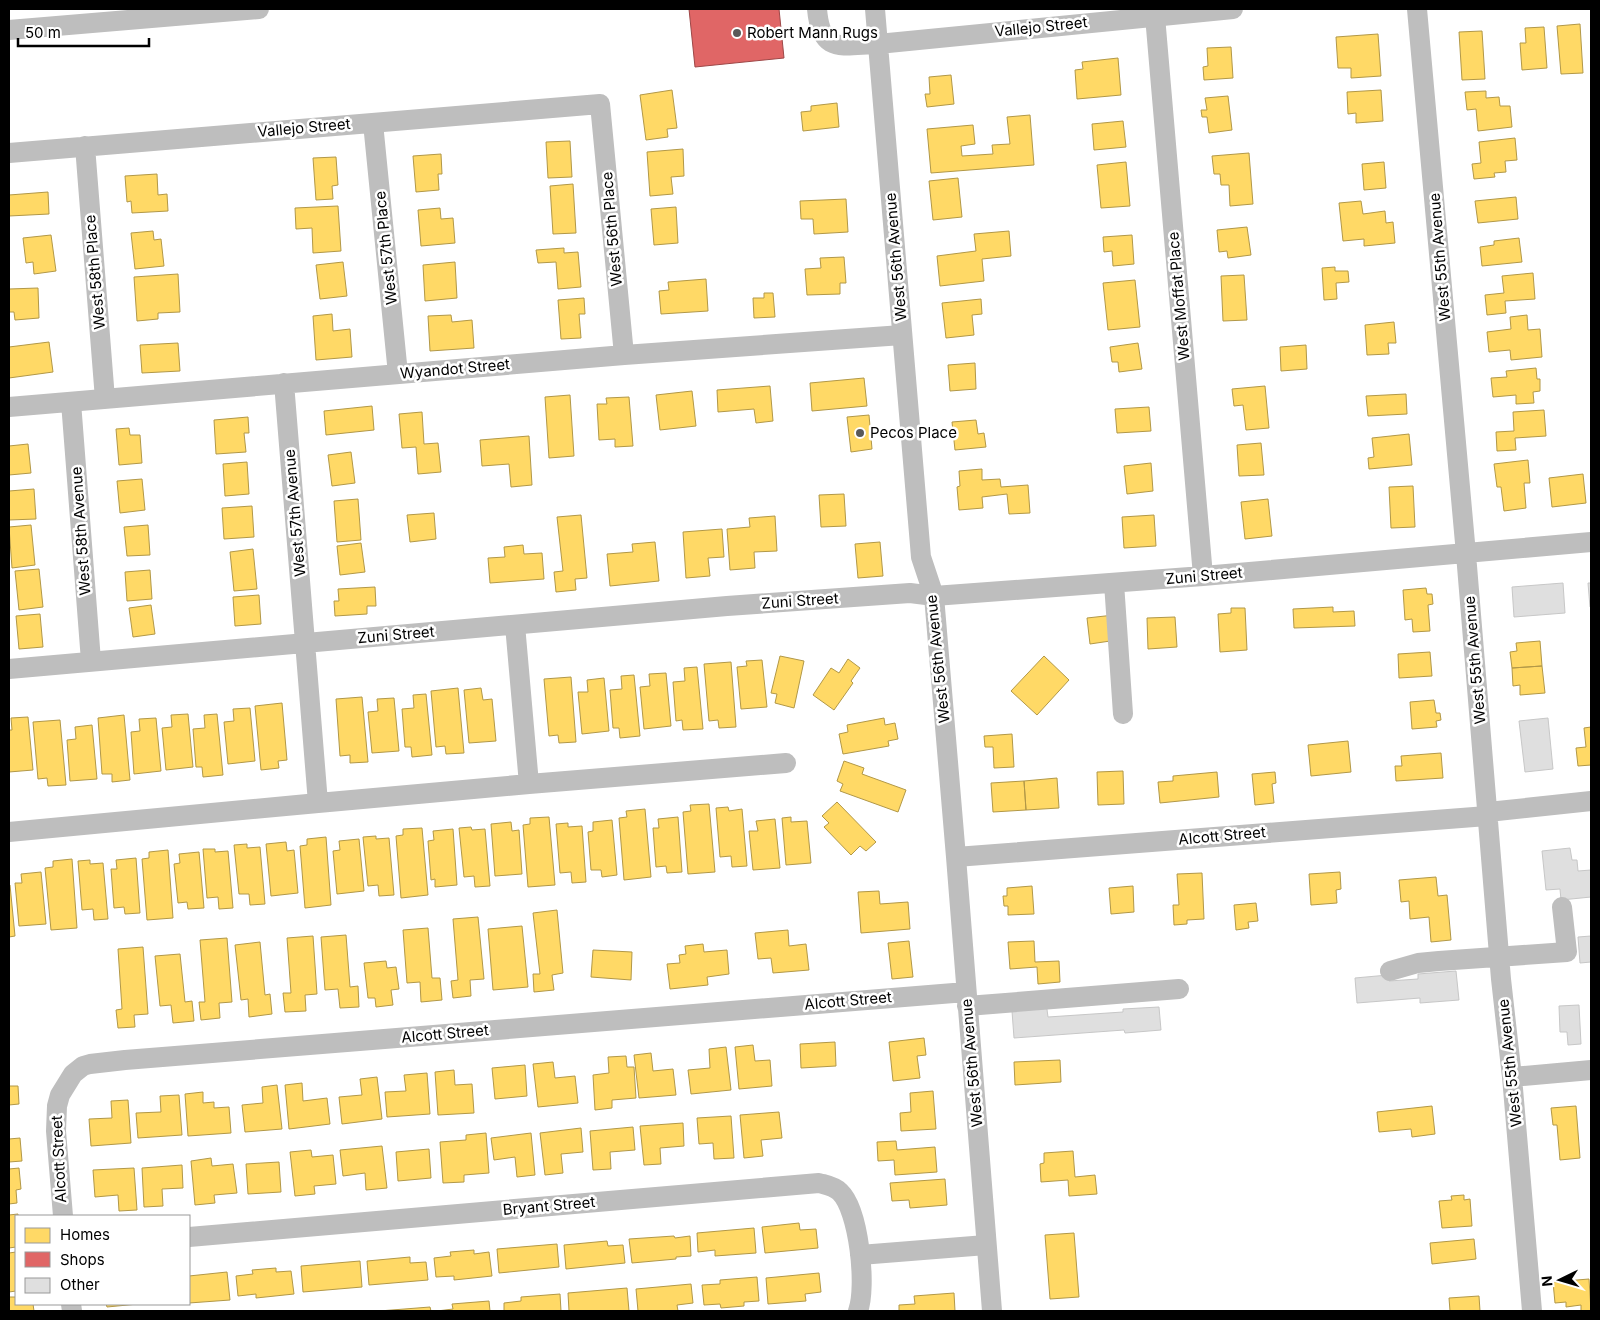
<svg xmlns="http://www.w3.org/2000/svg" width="1600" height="1320" viewBox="0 0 1600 1320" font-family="Inter,sans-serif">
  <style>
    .homes { fill: #ffd966; stroke: #b29847 }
    .shops { fill: #e06666; stroke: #9d4747 }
    .building { fill: #dfdfdf; stroke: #c7c7c7 }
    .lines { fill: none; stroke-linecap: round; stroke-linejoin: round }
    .minor { stroke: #bebebe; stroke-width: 20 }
    .poi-dot { fill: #595959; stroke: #fff; stroke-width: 2 }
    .labels { text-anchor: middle; stroke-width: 5; stroke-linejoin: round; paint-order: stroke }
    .street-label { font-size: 15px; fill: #000; stroke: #fff }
    .poi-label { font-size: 15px; fill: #000; stroke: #fff; text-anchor: start }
  </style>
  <rect width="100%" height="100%" fill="#fff"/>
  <!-- homes -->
  <path class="homes" d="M1580,24L1583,73L1561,74L1557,26Z
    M1544,27L1547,68L1522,70L1520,43H1526L1525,28Z
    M1482,31L1485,79L1462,80L1459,32Z
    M1378,34L1381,76L1351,78V68H1338L1336,37Z
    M1231,47L1233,78L1204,80L1203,67L1208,66L1207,48Z
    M1118,58L1121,95L1077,99L1075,70L1083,69L1082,62Z
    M951,75L954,104L927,107L925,94H930L929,77Z
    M672,90L677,128L667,129L668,137L646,140L640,95Z
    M1381,90L1383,121L1356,123V113L1348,114L1347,92Z
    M1486,91V98L1499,97L1500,106H1510L1512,127L1478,131L1476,109L1467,110L1465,92Z
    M1228,96L1232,130L1209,133L1207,117H1202L1201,110H1207L1205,98Z
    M837,103L839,127L803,131L801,112L811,111V106Z
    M1030,115L1034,165L931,173L927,129L973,125L975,144L961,146L962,156L993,154L992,145L1010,144L1007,117Z
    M1123,121L1126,147L1094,150L1092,124Z
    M1515,138L1517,160L1505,161L1506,172L1494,173L1495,177L1474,179L1472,164L1481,163L1479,142Z
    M570,141L572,177L548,178L546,142Z
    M683,149L684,176L671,177L673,194L650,196L647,152Z
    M1249,153L1253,204L1230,206L1229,185H1221L1220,174H1214L1212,156Z
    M441,154L442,174H438L439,190L416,192L413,156Z
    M336,157L338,185L332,186L333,199L316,200L313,158Z
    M1126,162L1130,206L1101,208L1097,165Z
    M1384,162L1386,188L1364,190L1362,164Z
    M157,174L158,195L167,194L168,211L132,213L131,201L127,202L125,176Z
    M958,178L962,217L933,220L929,181Z
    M573,184L576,233L553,234L550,186Z
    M48,192L49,214L9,216V195Z
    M1516,197L1518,219L1478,223L1475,201Z
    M846,199L848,232L814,234L813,219H801L800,201Z
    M1361,201L1363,214L1385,211L1386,223L1393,222L1395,243L1364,246V239L1343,241L1339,203Z
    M338,206L341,251L313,253L312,228L296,229L295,208Z
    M676,207L678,243L654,245L651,209Z
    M440,208L441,219L453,218L455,243L421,246L418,210Z
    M1247,227L1251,255L1228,258L1227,251L1219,252L1217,230Z
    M153,231L154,240L161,239L164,266L135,269L131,233Z
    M1009,231L1011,256L982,259L984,281L940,286L937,256L976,251L974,234Z
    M51,235L56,271L34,274L33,262L26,263L23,238Z
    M1132,235L1134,264L1113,266L1112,251L1104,252L1103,237Z
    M1519,238L1522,262L1482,266L1480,247L1494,245V241Z
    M564,248V253L578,252L581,287L558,289L556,262L538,263L536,250Z
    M844,257L846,283H840V294L807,295L805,269L821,268L820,258Z
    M343,262L347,296L320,299L316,265Z
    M455,262L457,298L425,301L423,265Z
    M1335,267V271H1348L1349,282L1336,283L1337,299L1324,300L1322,268Z
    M1533,273L1535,299L1505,301L1506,313L1487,315L1485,295L1504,293L1502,276Z
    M178,274L180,312L158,313V319L137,321L134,277Z
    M1244,275L1247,320L1223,321L1221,276Z
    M706,279L708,311L661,314L659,291L669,290L668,282Z
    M1135,280L1140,327L1108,330L1103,283Z
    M38,288L39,318L15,320L14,312H9V289Z
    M764,293H773L775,317L754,318L753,298H764Z
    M584,298L585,314H579L581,338L561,339L558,300Z
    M981,299L982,314L972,315L974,335L946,338L942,303Z
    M332,314L333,331L350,329L352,357L316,360L313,316Z
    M451,315L452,322L472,320L474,348L430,351L428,316Z
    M1527,315L1528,330L1540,329L1542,357L1511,360L1510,350L1489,352L1487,332L1511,329L1510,317Z
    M1394,322L1396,343H1388L1389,354L1367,355L1365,325Z
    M49,342L53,372L9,378V347Z
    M178,343L180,371L142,373L140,345Z
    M1138,343L1142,369L1119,372L1118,362H1112L1110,347Z
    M1306,345L1307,369L1281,371L1280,347Z
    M975,363L976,389L950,391L948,365Z
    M1536,368L1537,379H1540V391L1533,392L1534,403L1516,404V395L1493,397L1491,378L1507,377L1506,371Z
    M864,378L867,406L812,411L810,383Z
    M770,386L773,421L756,423L754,409L718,412L717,390Z
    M1265,386L1269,428L1246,430L1243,405L1234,406L1232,389Z
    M692,391L696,426L660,430L656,395Z
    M1406,394L1407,414L1368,416L1366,396Z
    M570,395L574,456L549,458L545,397Z
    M629,397L633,446L615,447V439L599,440L597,404H607L606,398Z
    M372,406L374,430L326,435L324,411Z
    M1149,407L1151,431L1117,433L1115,409Z
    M1544,410L1546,436L1515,438L1516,450L1497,451L1496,432L1514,431L1513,412Z
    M422,412L424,444L438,443L441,472L418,474L416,447L402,448L399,414Z
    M869,415L872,449L851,452L847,417Z
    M248,417L249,433H244L246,452L216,454L214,420Z
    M976,420L978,434L984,433L986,447L955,450L952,422Z
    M129,428L130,435H140L142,463L119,465L116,429Z
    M1409,434L1412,465L1369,469L1368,458L1374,457L1372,438Z
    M529,436L532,485L511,487L509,464L482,466L480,440Z
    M1261,443L1264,475L1239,476L1237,445Z
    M28,444L31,473L9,475V446Z
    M351,452L355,483L332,486L328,455Z
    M1528,460L1530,483H1524L1526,508L1504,511L1501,487H1497L1494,464Z
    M247,462L249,494L225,496L223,464Z
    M1151,463L1153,491L1127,494L1124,466Z
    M982,469V480L1000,479L1001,487L1028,485L1030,513L1009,514L1007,494L982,497L983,508L959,510L957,487L960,486L959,471Z
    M1583,474L1586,503L1552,507L1549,478Z
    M142,479L145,510L120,513L117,481Z
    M1413,486L1415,527L1391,528L1389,487Z
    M34,489L36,519L9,520V491Z
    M844,494L846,526L821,527L819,495Z
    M358,499L361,540L337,542L334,501Z
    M1268,499L1272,536L1245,539L1241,502Z
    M252,506L254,537L224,539L222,508Z
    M434,513L436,539L410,542L407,515Z
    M581,515L587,578L575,579L576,590L556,592L554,572L563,571L557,517Z
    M1154,515L1156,546L1124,548L1122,517Z
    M775,516L777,551L754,552L755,568L730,570L727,529L750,527L749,518Z
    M31,525L35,565L12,568L9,527Z
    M148,525L150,555L127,556L124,527Z
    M722,529L724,557L708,558L710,576L686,578L683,532Z
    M655,542L659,581L610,586L607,554L633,552L632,544Z
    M880,542L883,576L858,578L855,544Z
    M361,543L365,572L340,575L337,546Z
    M523,545L524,554L542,553L544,579L490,583L488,558L505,557L504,547Z
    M253,549L257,589L234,591L230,552Z
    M39,569L43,607L19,610L15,571Z
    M150,570L152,599L127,601L125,572Z
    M375,587L376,606H367V614L335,616L334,601H339L338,589Z
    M1426,588L1427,594H1432L1433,604L1428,605L1430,631L1413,632L1412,619L1405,620L1403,590Z
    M259,595L261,624L235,626L233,597Z
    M151,605L155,634L133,637L129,608Z
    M1333,607V612L1354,611L1355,626L1294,628L1293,609Z
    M1231,608H1245L1247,650L1220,652L1218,614L1231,613Z
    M40,614L43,647L19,649L16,616Z
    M1114,615L1117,640L1090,644L1087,618Z
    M1175,617L1177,647L1148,649L1147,618Z
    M1540,641L1542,666L1512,668L1510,652L1517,651L1516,643Z
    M1430,652L1432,676L1399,678L1398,654Z
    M780,656L804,661L794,708L775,703L777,694L771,693Z
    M1044,656L1069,680L1037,715L1011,691Z
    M848,659L860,668L851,681L853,683L834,710L813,695L831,668L839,673Z
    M762,660L767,707L741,709L737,667L747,666L746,661Z
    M731,662L736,727L719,728L718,720L709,721L704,664Z
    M1542,666L1545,693L1520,695V685L1513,686L1512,668Z
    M697,667L703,729L683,730L682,720L676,721L673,682L685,681L684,668Z
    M666,673L671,726L644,729L640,687L650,686L649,674Z
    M634,675L640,736L620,738L619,728H613L610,690L622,689L621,676Z
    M571,677L576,742L559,743L558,735L549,736L544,679Z
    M604,678L609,731L582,734L578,692H588L587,680Z
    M458,688L464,753L446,754L445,746L436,747L431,691Z
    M481,688L483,700L492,699L496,741L469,743L464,690Z
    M426,694L432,755L412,757L411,747H405L402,709L414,708L413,695Z
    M362,697L368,762L350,763V755L340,756L336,699Z
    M394,698L399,751L372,753L368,712L378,711L377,699Z
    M1434,700L1436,713H1440L1441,720L1436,721L1437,727L1412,729L1410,702Z
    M282,703L287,760L278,761L279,768L261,770L255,706Z
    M250,708L255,761L228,764L224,722L234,721L233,709Z
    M188,714L193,767L166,770L162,728L172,727L171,715Z
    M217,714L223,775L203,777L202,767H196L193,729L205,728L204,715Z
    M124,715L130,780L112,782V774H102L98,718Z
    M28,717L33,770L9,772V730H12L11,718Z
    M156,718L161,771L134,774L131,732L140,731L139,719Z
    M884,718L885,725L895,723L898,739L888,741L889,746L843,754L839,734L848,732L847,725Z
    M60,720L66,785L48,786L47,778L38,779L33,722Z
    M92,725L97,779L70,781L67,740L76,739L75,727Z
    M1591,727V765L1578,766L1576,748L1586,747L1584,728Z
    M1012,734L1014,767L994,768L993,747H985L984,736Z
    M1348,741L1351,772L1311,776L1308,745Z
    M1441,753L1443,778L1396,781L1395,766H1402L1401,756Z
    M844,761L864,768L862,774L906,790L898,812L840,791L843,784L837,781Z
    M1123,771L1124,804L1098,805L1097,772Z
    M1217,772L1219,797L1160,803L1158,782L1173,781V776Z
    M1275,772L1276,783L1272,784L1274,803L1255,805L1252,774Z
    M1057,778L1059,808L1026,810L1024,781Z
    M1024,781L1026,810L993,812L991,783Z
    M837,802L876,842L866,851L860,846L851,855L824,827L829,823L822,816Z
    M709,804L715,872L688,874L683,812L691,811L690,805Z
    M728,807L729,811L742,809L747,866L732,867L731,856L720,857L716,808Z
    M645,809L651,877L624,880L619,818L627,817L626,811Z
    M549,817L555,885L528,887L523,825L530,824V818Z
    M678,817L682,872L667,873L666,866L656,867L653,828H659L658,819Z
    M791,817V822L807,821L811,863L786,865L782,818Z
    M775,819L780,868L753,870L749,831H758L756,821Z
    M612,820L617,875L602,877L601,870H591L588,832L593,831V822Z
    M511,822L512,831L519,830L522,874L495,876L491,824Z
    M568,823V827L582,826L586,882L572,883L571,872L560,873L556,824Z
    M471,827L472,830L485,829L490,886L475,887L474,876L464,877L459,828Z
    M422,828L428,895L401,898L396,836L403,835V829Z
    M453,829L457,885L435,887V879L431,880L428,841L434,840L433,831Z
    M376,836V839L389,838L394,895L379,896L378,885L368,886L363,837Z
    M326,837L331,905L305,908L300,846L307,845V839Z
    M359,839L364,891L337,894L333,851L340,850L339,841Z
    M286,842L287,851L294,850L298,893L271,896L266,844Z
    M247,844V848L260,847L265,904L250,905L249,894H239L234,845Z
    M203,849H215V852L228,851L233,908L219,909L218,897L207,898Z
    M168,850L173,918L147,920L142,859L149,858V852Z
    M199,852L204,908L188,909L187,902L178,903L174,864L180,863L179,854Z
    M136,858L140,913L125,914L124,907L114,908L111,869H117L116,860Z
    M72,859L77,928L51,930L45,868L53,867V861Z
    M90,860V864L103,863L108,919L94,920L93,909L82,910L78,861Z
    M41,872L46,924L19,926L15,883H22L21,874Z
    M1340,872L1341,889L1336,890L1337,903L1311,905L1309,874Z
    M1202,873L1204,919L1187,920V924L1174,925L1173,905H1179L1177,874Z
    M1436,877L1438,896L1447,895L1451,940L1431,942L1429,917L1410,919L1409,901L1401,902L1399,880Z
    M9,885H10L15,936L9,937Z
    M1032,886L1034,914L1008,915V906H1004L1003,896H1007V888Z
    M1133,886L1134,912L1111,914L1109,888Z
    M879,891L880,904L908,902L910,929L861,933L858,892Z
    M1256,903L1258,921L1248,922L1249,928L1236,930L1234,905Z
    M557,910L563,973L552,975L554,990L534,992L533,974H540L533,913Z
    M478,917L484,979L470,980L471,996L453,998L451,981L458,980L453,919Z
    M522,926L528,987L493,990L488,929Z
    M428,928L432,978H440L442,1000L421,1002L420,982L407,983L403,930Z
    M788,930L789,946L806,944L809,970L773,973L771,958L758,959L755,933Z
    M346,935L350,987L358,986L359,1007L340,1008L338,989L325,990L321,937Z
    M313,936L317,994L305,995L306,1011L285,1012L283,993H291L287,938Z
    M227,938L232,1002L219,1003L220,1018L201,1020L199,1002H205L200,940Z
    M909,941L913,977L892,979L888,943Z
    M1034,941L1035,962L1059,961L1060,982L1038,984L1037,967L1010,969L1008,942Z
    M260,942L265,995L270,994L272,1014L249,1017L248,999L241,1000L235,945Z
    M703,944L704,952L727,950L729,974L707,977L708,985L670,989L667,964L680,963L679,955L686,954L685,946Z
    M143,947L148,1014L134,1015L135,1027L118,1028L116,1010L122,1009L118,949Z
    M593,950L632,952L631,980L591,977Z
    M180,954L185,1002L192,1001L194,1021L173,1023L171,1005L160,1006L155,956Z
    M386,961L387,968L396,967L399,989L391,990L393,1005L376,1007L375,998H368L364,963Z
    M924,1038L926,1055L917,1056L920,1078L893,1081L889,1042Z
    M835,1042L836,1066L801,1068L800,1044Z
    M753,1045L755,1061L770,1060L772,1086L739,1089L735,1047Z
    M726,1047L731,1090L691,1094L688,1070L710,1068L709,1049Z
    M651,1053L653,1071L673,1069L676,1095L639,1098L634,1055Z
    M626,1056L627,1067H634L636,1098L612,1100V1108L595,1110L593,1075L609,1073L608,1057Z
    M1060,1060L1061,1082L1015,1085L1014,1062Z
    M553,1062L555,1078L575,1076L578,1103L538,1107L533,1064Z
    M525,1065L527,1096L495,1099L492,1068Z
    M454,1070L455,1085L472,1084L474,1113L438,1115L435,1072Z
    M427,1073L430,1114L387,1117L385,1092L406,1091L404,1075Z
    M377,1077L382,1119L342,1124L339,1097L362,1095L360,1079Z
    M302,1083L303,1101L327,1098L330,1124L289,1129L285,1085Z
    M277,1085L282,1129L245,1132L242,1105L263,1103L262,1087Z
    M9,1086H18L19,1104L9,1105Z
    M933,1091L936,1129L901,1131L900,1113L911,1112L910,1093Z
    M203,1092V1103L214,1102V1108L229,1107L231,1133L188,1136L185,1094Z
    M179,1095L182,1135L138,1138L136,1113L161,1112L160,1096Z
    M128,1100L131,1143L91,1146L89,1119L112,1118L111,1101Z
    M1432,1106L1435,1134L1412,1137L1411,1129L1379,1132L1377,1112Z
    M1576,1106L1580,1158L1560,1160L1557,1125H1553L1551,1108Z
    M779,1112L782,1138L761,1140L763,1156L744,1158L740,1115Z
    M731,1116L734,1158L714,1159L713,1143L699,1144L697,1118Z
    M683,1123L684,1146L660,1148L661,1164L644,1165L640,1126Z
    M633,1127L635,1150L610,1152L611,1169L593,1170L590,1131Z
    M581,1128L583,1152L561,1154L563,1173L545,1175L540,1133Z
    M486,1133L489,1173L464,1175V1182L443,1183L440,1142L466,1140V1135Z
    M531,1133L535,1175L517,1177L515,1157L494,1160L491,1138Z
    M20,1138L22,1161L9,1162V1139Z
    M896,1141L897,1150L935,1147L937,1172L895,1175L894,1160L878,1161L877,1142Z
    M382,1146L387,1188L366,1190L365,1173L343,1176L340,1150Z
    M429,1149L431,1178L398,1181L396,1152Z
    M311,1150L312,1157L333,1155L336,1184L314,1186L315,1194L295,1196L290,1152Z
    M1073,1151L1075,1177L1095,1175L1097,1194L1069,1196L1068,1180L1041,1182L1040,1164L1044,1163V1153Z
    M211,1158L212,1166L233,1164L237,1193L214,1195L215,1203L195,1205L191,1161Z
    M279,1162L281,1192L248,1194L246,1164Z
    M182,1165L183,1188L162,1189L163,1206L144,1207L142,1168Z
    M19,1168L21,1189L16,1190L17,1203L9,1204V1169Z
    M134,1168L137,1210L119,1211L118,1195L95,1197L93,1170Z
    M945,1179L947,1205L910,1208L909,1200L892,1201L890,1183Z
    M1464,1195V1200L1470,1199L1472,1226L1442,1228L1439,1201L1452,1200L1451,1196Z
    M18,1214V1216H16V1247L9,1248V1215Z
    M799,1223L800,1230L816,1229L818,1248L765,1253L762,1227Z
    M754,1228L756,1253L715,1256V1250L698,1252L697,1233Z
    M1074,1233L1079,1297L1050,1299L1045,1235Z
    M674,1236L675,1238L690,1236L691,1256L676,1257V1259L632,1263L629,1239Z
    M1474,1239L1476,1259L1432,1264L1430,1243Z
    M607,1241L608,1246L623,1245L625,1263L566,1269L564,1245Z
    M557,1244L559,1267L499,1273L497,1249Z
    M474,1250V1254L489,1252L492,1276L454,1280V1276L436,1277L434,1258L451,1256L450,1252Z
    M16,1252V1291L9,1292V1253Z
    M410,1257V1263L426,1262L428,1280L369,1285L367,1261Z
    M360,1261L362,1287L303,1292L301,1266Z
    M276,1268V1272L291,1271L294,1294L256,1298V1294L238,1296L236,1276L253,1274L252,1270Z
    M227,1272L230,1300L189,1303V1276Z
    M819,1273L821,1292L805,1294L806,1301L768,1304L766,1278Z
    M757,1277L759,1301L744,1302V1306L721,1308L720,1304L704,1305L702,1285L720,1284V1280Z
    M1589,1279L1591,1311H1581V1305L1566,1307V1302L1555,1303L1553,1282Z
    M691,1284L693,1303L677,1305L678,1311H638L636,1289Z
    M627,1288L629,1311H569L568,1293Z
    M954,1293L955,1311H899V1305L915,1304L914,1296Z
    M560,1294L561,1311H504V1303L521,1301V1297Z
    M1479,1296L1480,1311H1450L1449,1298Z
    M9,1297H16V1304H33L34,1311H9Z
    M489,1301L490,1311H437L453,1309L452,1304Z
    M106,1304H138L107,1307Z
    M430,1307L431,1311H379Z"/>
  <!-- shops -->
  <path class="shops" d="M689,9H779L784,58L695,67Z"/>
  <!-- building -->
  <path class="building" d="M1563,583L1565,613L1514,617L1512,587Z
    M1588,583H1591V607H1590Z
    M1548,718L1553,769L1525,772L1519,721Z
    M1570,848L1572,860H1577L1578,871L1591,870V897L1561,900L1560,889L1546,890L1542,851Z
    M1591,936V962L1580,963L1578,937Z
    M1456,971L1459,1000L1420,1003V998L1357,1003L1355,978L1388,975L1389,981L1418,979V974Z
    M1046,1002L1048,1017L1123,1012V1009L1159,1007L1161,1030L1125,1033L1124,1030L1014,1038L1012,1011Z
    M1579,1005L1581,1044L1568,1045L1567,1032H1560L1559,1006Z"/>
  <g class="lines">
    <!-- minor -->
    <path class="minor" d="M817,9C821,55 841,45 878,44L1233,9
      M875,9L921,557L934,596L956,857L992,1311
      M1417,9L1466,554L1501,979L1512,1077L1532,1311
      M1155,16L1203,576
      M9,30L259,9
      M373,123L398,374
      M85,146L105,399
      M9,153L600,104L624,355
      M284,383L318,803L529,784L515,625
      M71,402L91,661
      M9,407L624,355L902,335
      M1114,583L1123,714
      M9,669L727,606L910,593L934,596L1203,576L1591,542
      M529,784L786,763
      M1488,812L1591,801
      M9,832L318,803
      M956,857L1487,816
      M1390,971L1418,963L1439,961L1567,952L1562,907
      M967,1006L1179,989
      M1512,1077L1591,1070
      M63,1216L56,1131L57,1106L60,1095L73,1074L83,1066L90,1064L125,1060L966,992
      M189,1237L819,1183C826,1185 834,1186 840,1192C859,1210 867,1287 858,1311
      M860,1255L986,1245
      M71,1304L72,1311"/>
  </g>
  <!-- markers -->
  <g class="poi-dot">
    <circle cx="737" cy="33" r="5"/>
    <circle cx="860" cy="433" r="5"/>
  </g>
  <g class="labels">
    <!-- street labels -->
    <g class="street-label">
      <text transform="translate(1041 27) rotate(-6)" y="5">Vallejo Street</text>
      <text transform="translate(304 128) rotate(-5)" y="5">Vallejo Street</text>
      <text transform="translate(612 229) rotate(-95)" y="5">West 56th Place</text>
      <text transform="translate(386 248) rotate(-96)" y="5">West 57th Place</text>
      <text transform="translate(896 257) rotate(-95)" y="5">West 56th Avenue</text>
      <text transform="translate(1440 257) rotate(-95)" y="5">West 55th Avenue</text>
      <text transform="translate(95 272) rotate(-95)" y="5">West 58th Place</text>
      <text transform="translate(1179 296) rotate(-95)" y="5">West Moffat Place</text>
      <text transform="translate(455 369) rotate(-5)" y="5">Wyandot Street</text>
      <text transform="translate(295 513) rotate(-95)" y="5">West 57th Avenue</text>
      <text transform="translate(81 531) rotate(-94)" y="5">West 58th Avenue</text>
      <text transform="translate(1204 576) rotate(-5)" y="5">Zuni Street</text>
      <text transform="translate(800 601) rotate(-4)" y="5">Zuni Street</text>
      <text transform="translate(396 635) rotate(-5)" y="5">Zuni Street</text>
      <text transform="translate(938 659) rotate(-96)" y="5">West 56th Avenue</text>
      <text transform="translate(1475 660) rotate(-95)" y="5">West 55th Avenue</text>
      <text transform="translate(1222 836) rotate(-5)" y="5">Alcott Street</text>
      <text transform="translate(848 1001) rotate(-5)" y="5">Alcott Street</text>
      <text transform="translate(445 1034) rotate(-5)" y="5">Alcott Street</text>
      <text transform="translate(972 1063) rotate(-95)" y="5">West 56th Avenue</text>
      <text transform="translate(1510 1063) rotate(-96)" y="5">West 55th Avenue</text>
      <text transform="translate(59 1159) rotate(-93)" y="5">Alcott Street</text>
      <text transform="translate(549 1206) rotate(-5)" y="5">Bryant Street</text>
    </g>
    <!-- poi labels -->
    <g class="poi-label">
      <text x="747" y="38">Robert Mann Rugs</text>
      <text x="870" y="438">Pecos Place</text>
    </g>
  </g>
  <!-- border -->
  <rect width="1600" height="1320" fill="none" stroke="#000000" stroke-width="20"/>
  <!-- legend -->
  <rect x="15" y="1215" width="175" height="90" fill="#ffffff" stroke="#999999"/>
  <rect x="25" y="1228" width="25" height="15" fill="#ffd966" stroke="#999999"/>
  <text x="60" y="1240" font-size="15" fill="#000000">Homes</text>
  <rect x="25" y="1252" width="25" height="15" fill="#e06666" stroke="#999999"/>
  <text x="60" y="1265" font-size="15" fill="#000000">Shops</text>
  <rect x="25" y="1278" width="25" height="15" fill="#dfdfdf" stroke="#999999"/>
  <text x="60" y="1290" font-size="15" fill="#000000">Other</text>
  <!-- north arrow -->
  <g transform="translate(1560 1280) rotate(265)" stroke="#ffffff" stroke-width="4" paint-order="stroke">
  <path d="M0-4L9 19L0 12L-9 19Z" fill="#000000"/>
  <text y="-8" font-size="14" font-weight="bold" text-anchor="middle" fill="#000000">N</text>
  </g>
  <!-- scale -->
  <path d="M18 38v8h131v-8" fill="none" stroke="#000000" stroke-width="2.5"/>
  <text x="25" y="38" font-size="15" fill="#000000" stroke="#ffffff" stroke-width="4" paint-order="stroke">50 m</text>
</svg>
